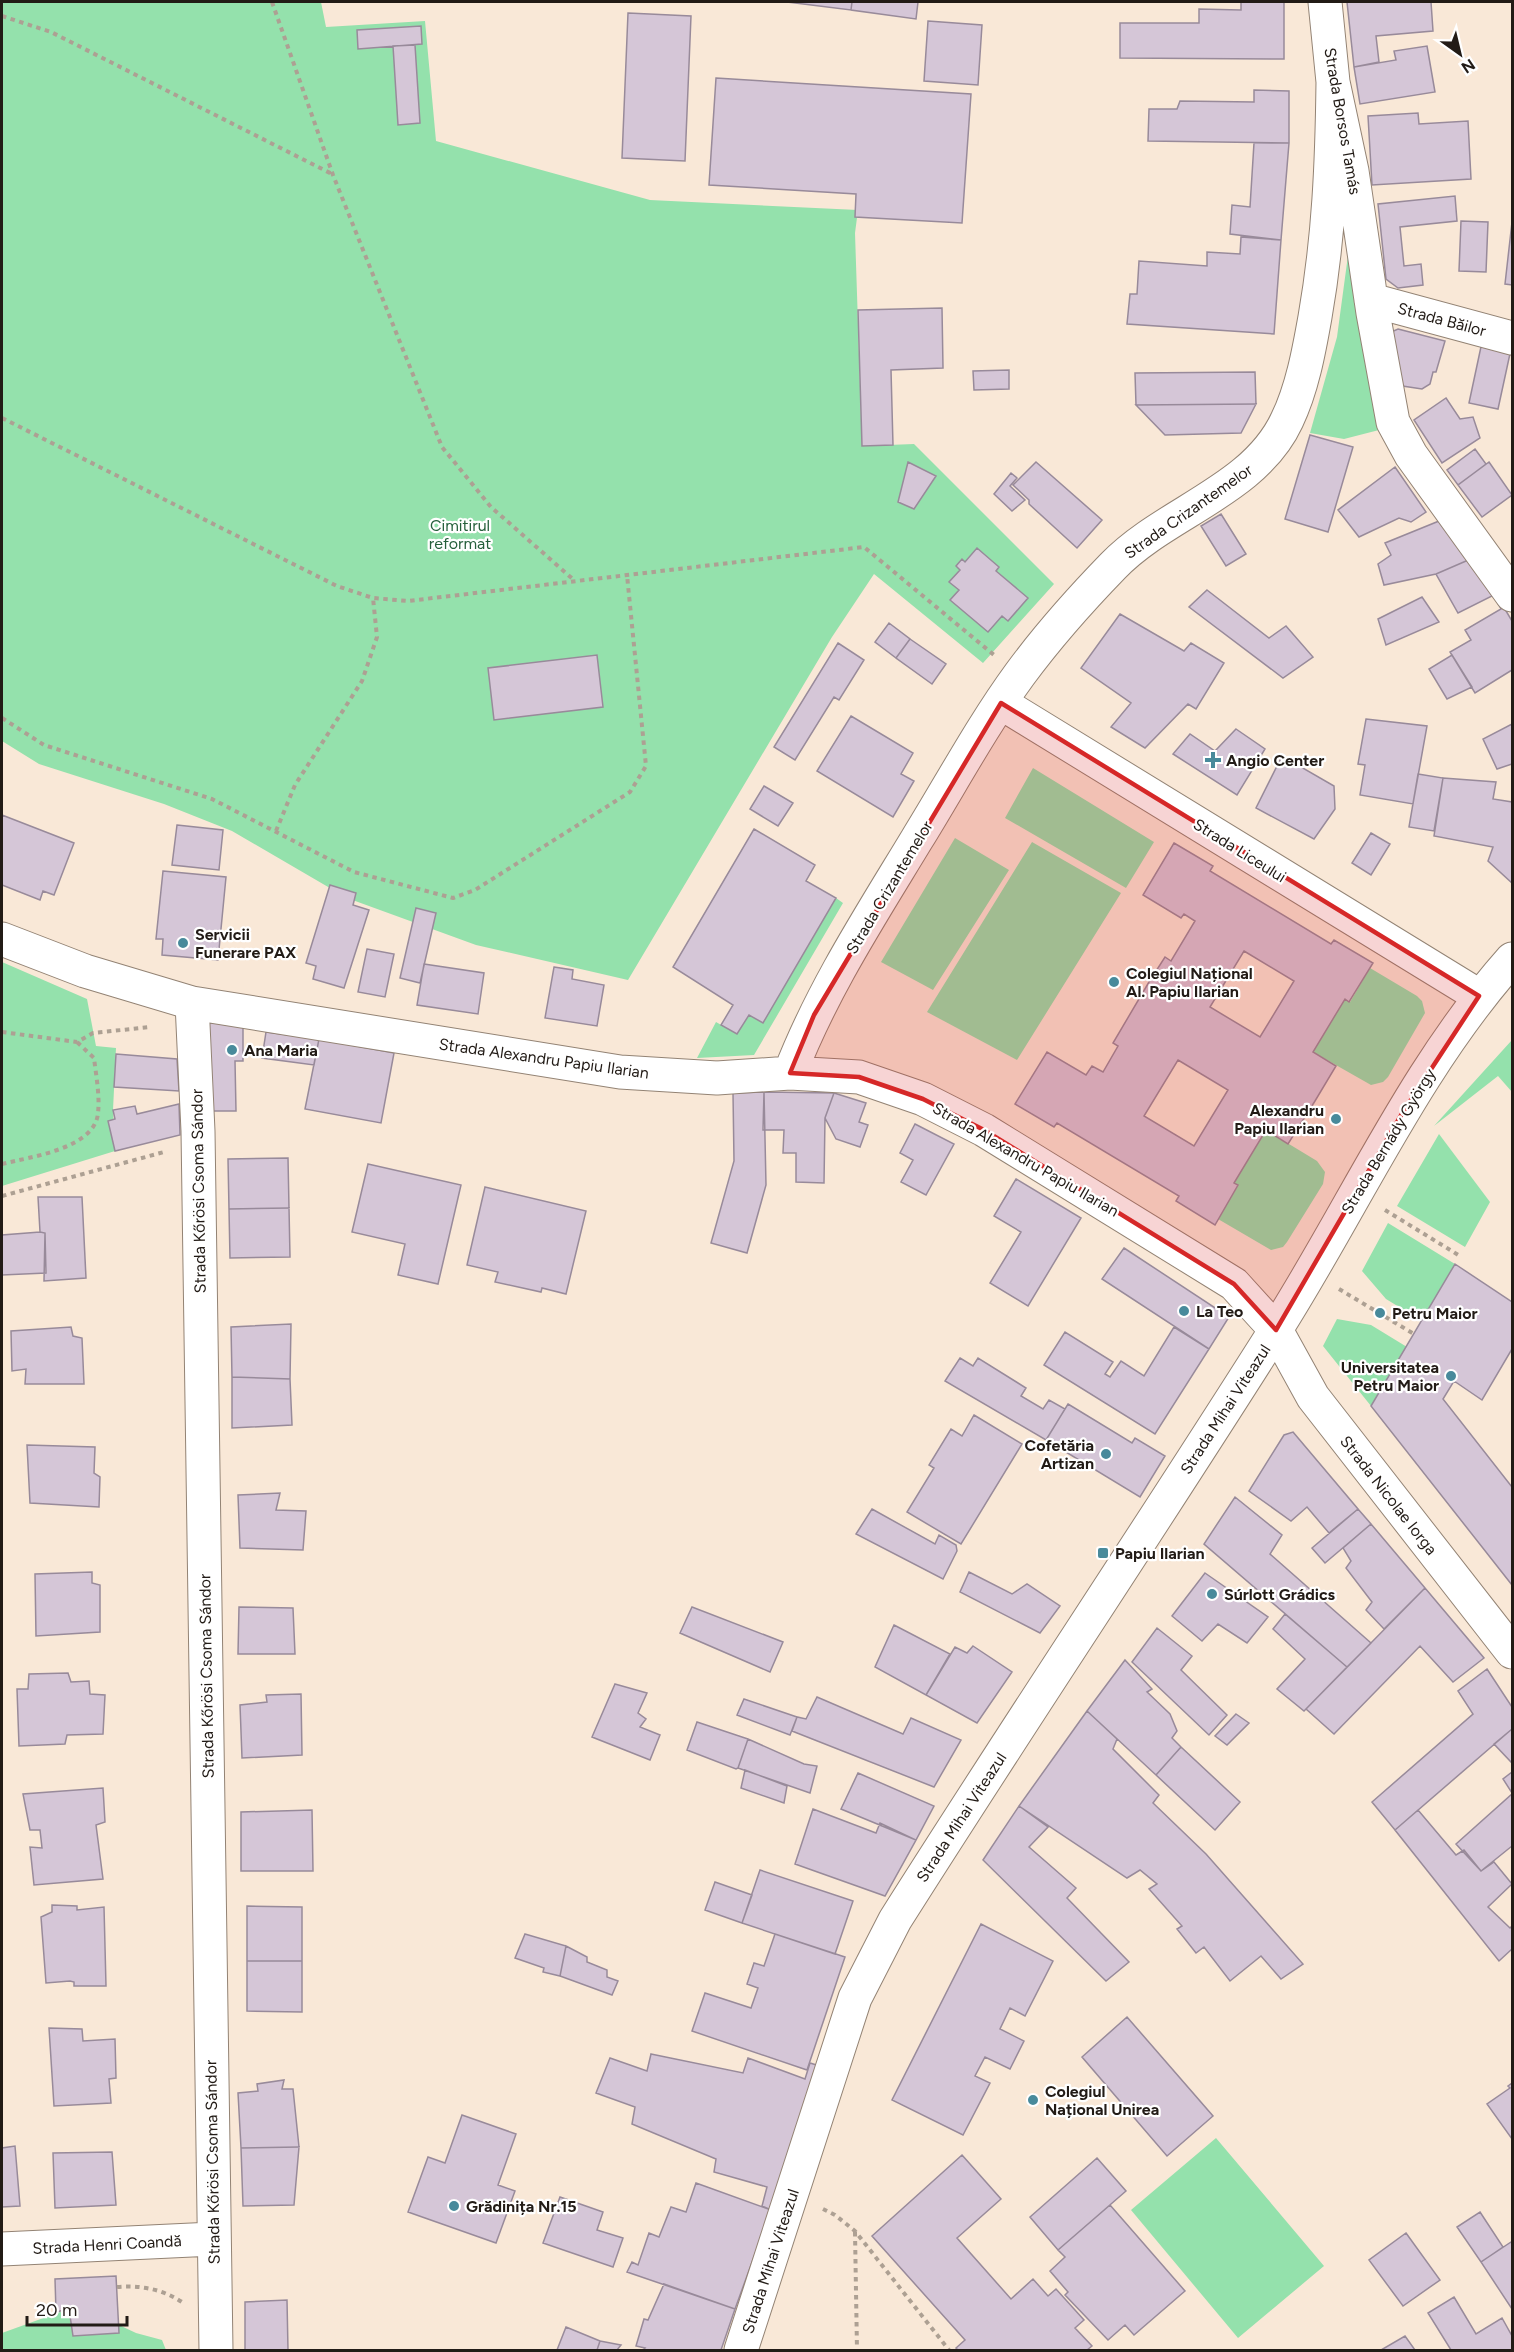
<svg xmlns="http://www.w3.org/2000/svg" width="1514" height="2352" viewBox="0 0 1514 2352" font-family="Figtree,sans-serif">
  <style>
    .green { fill: #94e1ac }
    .building { fill: #d5c6d7; stroke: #988a9a; stroke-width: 1.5; fill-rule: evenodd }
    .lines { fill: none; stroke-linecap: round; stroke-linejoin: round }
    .minor-casing { stroke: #938374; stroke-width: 35 }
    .major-casing { stroke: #938374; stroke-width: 35 }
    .path { stroke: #ada093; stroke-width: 4; stroke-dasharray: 4.5 4.5; stroke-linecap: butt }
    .minor { stroke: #fff; stroke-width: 33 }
    .major { stroke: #fff; stroke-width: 33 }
    .marked { fill: #d62828; fill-opacity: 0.2; stroke: #d62828; stroke-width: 4.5; stroke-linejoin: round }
    .poi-dot { fill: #488a9b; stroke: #fff; stroke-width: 2 }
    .labels { text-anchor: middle; stroke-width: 4.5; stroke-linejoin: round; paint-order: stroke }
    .street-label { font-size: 16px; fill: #221b16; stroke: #fff }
    .park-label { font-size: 16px; fill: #255f3b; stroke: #fff }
    .poi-label { font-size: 16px; font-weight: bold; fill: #221b16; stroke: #fff; text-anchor: start }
  </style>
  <rect width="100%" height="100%" fill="#f9e8d7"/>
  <!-- green -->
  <path class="green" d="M2,2H321L326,27L425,21L436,141L650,200L858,210L855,233L862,446L914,444L1054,584L983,663L874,574L832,637L628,980L476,945L347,898L232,831L164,804L39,764L2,741Z
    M1349,248L1379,430L1344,439L1310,433L1337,337Z
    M1033,768L1154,842L1126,888L1005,818Z
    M955,838L1009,870L933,990L881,962Z
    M1032,842L1121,893L1017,1060L927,1012Z
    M836,898L843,903L754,1055L697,1058L716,1022L737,1034L749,1015L763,1023Z
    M2,962L87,999L96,1046L116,1048L113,1110L115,1151L2,1186Z
    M1370,968L1417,996L1422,1001L1425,1013L1388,1077L1383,1082L1371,1085L1313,1052L1345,999L1350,1002Z
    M1512,1040V1092L1498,1076L1434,1126Z
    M1266,1130L1317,1161L1325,1172L1323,1184L1287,1242L1283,1247L1271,1250L1218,1219L1238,1186L1234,1183Z
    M1439,1134L1490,1202L1465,1247L1397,1206Z
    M1388,1223L1455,1264L1422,1321L1386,1299L1362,1271Z
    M1337,1319L1371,1325L1407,1347L1371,1406L1323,1346Z
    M1216,2138L1324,2266L1238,2338L1131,2210Z
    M60,2312L102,2317L136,2333L162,2340L166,2350H2V2333Z"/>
  <!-- building -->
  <path class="building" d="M787,2H852L851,10Z
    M852,2H918L916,19L851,10Z
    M1241,2H1284V59L1120,58V23H1199V9L1241,10Z
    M1347,2H1431L1433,31L1376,36L1379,62L1354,67Z
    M628,13L691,16L685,161L622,158Z
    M928,21L982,25L978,85L924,81Z
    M421,26L422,44L358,49L357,30Z
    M415,45L420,123L398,125L393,46Z
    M1427,46L1435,92L1360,104L1354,67L1396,60L1394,51Z
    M716,78L971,94L962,223L855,217L856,194L709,185Z
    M1254,90L1289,91V143L1148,141L1149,109H1177L1180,101L1254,102Z
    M1418,113L1419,124L1468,121L1471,179L1372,185L1368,116Z
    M1254,143H1289L1281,240L1230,234L1232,205L1250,207Z
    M1455,196L1457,221L1400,227L1404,266L1421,264L1423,285L1398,288L1386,279L1378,204Z
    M1461,221L1488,222L1486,272L1459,271Z
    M1512,222V285L1505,284Z
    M1241,237L1281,240L1274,334L1127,324L1130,294H1137L1139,261L1207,266V252L1240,254Z
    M942,308L943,368L891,370L893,445L862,446L858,310Z
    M1398,329L1445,341L1436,372H1433L1430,384L1422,389L1396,385L1389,333Z
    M1482,342L1511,349L1498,409L1469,403Z
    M1009,370V389L974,390L973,371Z
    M1255,372L1256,404L1136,405L1135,373Z
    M1446,398L1460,419L1473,417L1480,438L1442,463L1414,420Z
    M1256,404L1241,433L1165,435L1136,405Z
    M1310,435L1353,447L1328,532L1285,519Z
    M1475,449L1486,464L1458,485L1447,470Z
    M908,462L936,476L914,509L898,502Z
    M1036,462L1102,520L1077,548L1029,504V500L1013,485Z
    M1489,462L1512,495L1482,517L1458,485Z
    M1395,467L1426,512L1411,522L1399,518L1359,537L1338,510Z
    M1011,473L1017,478L1010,486L1025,500L1012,511L994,494Z
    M1221,514L1246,554L1226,566L1201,526Z
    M1444,519L1473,558L1436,574L1384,585L1378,564L1391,555L1385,543Z
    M977,548L999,567L996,571L1028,598L1008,621L1002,616L988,632L950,600L959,590L949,582L960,570L956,566L962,559L965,562Z
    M1473,558L1496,594L1458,613L1436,574Z
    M1207,590L1269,638L1286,626L1313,657L1283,678L1189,607Z
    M1422,597L1439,622L1386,645L1378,619Z
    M1499,599L1512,621V670L1475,693L1450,652L1471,640L1465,630L1501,609L1496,600Z
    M1120,614L1184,651L1191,643L1224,663L1196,709L1188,704L1145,748L1111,727L1131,703L1081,668Z
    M889,623L910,639L896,658L875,642Z
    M910,639L946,664L932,684L896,658Z
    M838,643L864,660L839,700L834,697L795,760L774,747Z
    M597,655L603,707L494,720L488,668Z
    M1452,655L1472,687L1447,699L1429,669Z
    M851,716L913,753L901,774L914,781L893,817L817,771Z
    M1366,719L1427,726L1413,804L1360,795L1365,765L1358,764Z
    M1512,724V764L1497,769L1483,739Z
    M1236,729L1265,749L1237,795L1173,754L1190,734L1215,751Z
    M1282,756L1334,786L1335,809L1314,839L1256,808Z
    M1418,774L1443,778L1434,831L1409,827Z
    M1443,778L1496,782L1493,799L1512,802V883L1488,861L1493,847L1434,836Z
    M764,786L793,803L778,826L750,809Z
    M2,815L74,843L54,895L43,891L40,900L2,885Z
    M177,825L223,830L219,870L172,865Z
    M754,829L815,865L806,881L836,898L763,1023L749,1015L737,1034L721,1025L733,1005L673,967Z
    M1371,833L1390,844L1371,875L1352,863Z
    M1174,843L1213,866L1210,871L1331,944L1334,940L1373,963L1349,1002L1345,999L1313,1052L1336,1066L1315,1101L1288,1144L1266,1130L1234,1183L1238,1185L1215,1225L1176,1201L1179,1196L1057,1123L1054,1127L1015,1104L1047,1052L1086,1075L1092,1066L1103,1072L1118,1046L1113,1043L1149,982L1165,957L1171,961L1195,921L1184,914L1181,918L1143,895ZM1244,951L1294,981L1260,1037L1210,1007ZM1178,1060L1228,1090L1194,1146L1144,1116Z
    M163,871L226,877L218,960L162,955L163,939H156Z
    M330,885L356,893L353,905L369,910L344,988L313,979L316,966L306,963Z
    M416,908L436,913L420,983L400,978Z
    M367,949L394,954L385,997L358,992Z
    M424,964L484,973L478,1014L417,1005Z
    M554,967L573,970L572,979L604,985L597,1026L545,1018Z
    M243,1022V1061H235L236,1111H209L208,1023Z
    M266,1032L319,1039L314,1065L262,1058Z
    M319,1039L394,1053L381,1123L305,1109Z
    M116,1054L177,1059L179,1091L114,1087Z
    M764,1092L834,1093L825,1118L824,1183L796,1182V1153H783L784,1130H763Z
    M764,1092L766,1185L747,1253L711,1243L734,1161L733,1093Z
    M834,1093L866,1103L859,1122L868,1125L860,1147L836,1139L825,1118Z
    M179,1104L180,1135L115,1151L108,1121L115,1119L113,1110L135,1106L137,1114Z
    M915,1124L954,1144L926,1195L901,1182L913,1160L900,1153Z
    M288,1158L289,1208L229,1209L228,1159Z
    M368,1164L461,1185L438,1284L398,1275L405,1244L352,1232Z
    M1016,1179L1081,1218L1028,1306L990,1283L1021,1232L994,1216Z
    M485,1187L586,1211L566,1294L542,1288L541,1292L495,1282L498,1272L467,1265Z
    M38,1197H82L86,1278L44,1281L45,1233L40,1232Z
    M289,1208L290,1257L230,1258L229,1209Z
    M40,1232L45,1233L46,1273L2,1275V1235Z
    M1124,1248L1229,1317L1209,1349L1102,1279Z
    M1455,1264L1512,1302V1349L1482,1400L1454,1381L1443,1399L1512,1487V1585L1371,1406Z
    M291,1324L290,1379L232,1377L231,1327Z
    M71,1327L73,1336L82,1338L84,1384H25L26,1369L12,1371L11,1331Z
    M1174,1327L1209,1349L1155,1434L1044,1365L1065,1332L1113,1362L1105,1374L1110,1377L1121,1361L1144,1376Z
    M960,1358L973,1366L978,1358L1026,1388L1021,1396L1043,1409L1049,1400L1065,1409L1046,1440L945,1381Z
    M232,1377L290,1379L292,1425L232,1428Z
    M1068,1404L1132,1443L1135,1438L1165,1456L1140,1497L1046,1440Z
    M974,1415L1022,1444L961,1544L907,1512L934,1468L929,1465L951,1429L962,1436Z
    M1293,1432L1358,1509L1329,1533L1307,1507L1291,1521L1249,1491L1284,1435Z
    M27,1445L95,1447L94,1473L100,1477L99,1507L30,1503Z
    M280,1493L276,1510L306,1511L303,1550L240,1548L238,1495Z
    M1235,1497L1282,1535L1270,1554L1371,1643L1347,1667L1204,1544Z
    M872,1509L935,1544L939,1535L956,1545L957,1551L943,1579L856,1534Z
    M1358,1509L1371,1524L1325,1563L1312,1548Z
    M1371,1524L1425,1588L1384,1629L1366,1610L1372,1602L1346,1568L1351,1561L1343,1548Z
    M92,1572V1583L100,1585V1632L36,1636L35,1574Z
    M969,1572L1012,1594L1027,1584L1060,1606L1040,1633L960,1592Z
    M1205,1573L1268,1617L1247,1643L1218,1624L1202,1641L1172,1616Z
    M1425,1588L1484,1658L1453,1682L1420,1646L1334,1734L1306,1709Z
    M239,1607L293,1608L295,1654H238Z
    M692,1607L783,1642L770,1672L680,1633Z
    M1285,1614L1347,1667L1304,1711L1277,1689L1305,1659L1273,1629Z
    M894,1625L950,1654L926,1695L875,1667Z
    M1157,1628L1192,1656L1181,1670L1227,1715L1209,1735L1132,1662Z
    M973,1646L1012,1672L977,1723L926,1695L955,1647L967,1653Z
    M1125,1660L1152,1689L1147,1692L1170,1714L1177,1731L1172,1738L1181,1747L1156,1775L1087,1711Z
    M1487,1669L1512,1707V1729L1395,1830L1372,1802L1473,1714L1458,1691Z
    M68,1673L71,1682L89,1681L90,1694L105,1695L103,1734L67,1735L65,1744L19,1746L17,1689H28L29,1674Z
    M615,1684L647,1693L638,1713L646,1719L640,1727L660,1735L650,1760L592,1737Z
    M301,1694L302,1755L242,1758L240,1705L267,1702L266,1695Z
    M817,1697L903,1734L911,1718L961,1740L934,1787L792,1731L797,1717L806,1719Z
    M744,1699L797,1717L790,1735L737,1715Z
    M1087,1711L1117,1739L1113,1749L1159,1795L1153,1803L1206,1854L1303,1964L1281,1979L1261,1956L1230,1981L1204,1947L1196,1953L1177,1929L1182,1926L1149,1889L1157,1884L1140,1870L1127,1878L1019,1806Z
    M1236,1714L1249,1723L1227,1745L1215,1736Z
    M697,1722L748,1739L738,1768L736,1769L687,1750Z
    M1512,1729V1763L1494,1744Z
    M748,1739L804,1764L817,1766L810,1793L738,1768Z
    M1181,1747L1240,1802L1215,1830L1156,1775Z
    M745,1770L787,1786L784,1803L741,1788Z
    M1512,1772V1793L1503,1779Z
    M858,1773L934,1806L916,1840L841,1809Z
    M103,1788L105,1822L96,1825L103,1879L34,1885L30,1847L42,1848L40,1830H30L23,1794Z
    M1512,1794V1846L1481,1871L1456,1844Z
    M1019,1806L1048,1827L1029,1847L1076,1888L1067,1898L1129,1962L1106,1981L983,1860Z
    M813,1809L876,1833L880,1823L916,1840L885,1896L795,1864Z
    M312,1810L313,1871H241V1812Z
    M1418,1810L1456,1855L1464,1850L1481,1871L1494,1862L1512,1884L1488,1907L1510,1928L1512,1926V1949L1499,1961L1395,1830Z
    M760,1870L853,1901L835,1954L742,1923Z
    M715,1882L752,1895L742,1923L705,1910Z
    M52,1905L77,1906V1910L104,1907L106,1986H74V1982L70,1981L46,1983L41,1917L52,1912Z
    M247,1906L302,1907V1961H247Z
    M981,1924L1053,1961L1025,2016L1010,2008L1000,2029L1024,2041L1010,2069L985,2057L975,2076L990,2083L963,2135L892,2100Z
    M525,1934L566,1946L560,1976L543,1972L544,1968L515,1958Z
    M775,1934L845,1957L807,2070L692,2031L705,1993L751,2008L758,1988L747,1984L754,1963L764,1966Z
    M566,1946L587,1957V1962L607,1970V1977L618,1981L612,1995L560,1976Z
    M247,1961H302V2012L247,2011Z
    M1127,2017L1213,2116L1167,2156L1082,2057Z
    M49,2028L82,2029L83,2041L115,2039L116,2078L109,2079L111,2103L54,2106Z
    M651,2054L743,2073L748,2058L805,2079L810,2063L823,2067L771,2210L762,2206L767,2187L714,2172L716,2159L632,2124L635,2107L596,2093L610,2058L647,2071Z
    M284,2080L282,2089H293L299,2147L241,2148L238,2093L258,2091L257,2084Z
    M1512,2083V2139L1487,2104L1510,2088L1508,2086Z
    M462,2115L516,2134L498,2185L515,2191L496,2243L408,2212L428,2157L445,2163Z
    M15,2146L20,2206L2,2207V2148Z
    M299,2147L294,2205L243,2206L241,2148Z
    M112,2152L116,2205L55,2208L53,2153Z
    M962,2155L1001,2199L957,2238L1011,2299L1033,2279L1048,2296L1056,2289L1084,2320L1075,2328L1092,2346L1087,2350H958L956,2348L965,2340L872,2236Z
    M1097,2158L1126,2191L1058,2250L1030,2217Z
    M696,2183L771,2210L735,2309L627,2272L632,2262L638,2265L649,2233L659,2237L671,2207L686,2212Z
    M560,2197L603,2212L597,2230L623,2238L613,2267L543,2243Z
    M1110,2205L1185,2291L1134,2335L1125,2325L1108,2340L1065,2295L1068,2292L1050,2271L1065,2257L1058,2250Z
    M1480,2212L1503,2247L1481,2262L1457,2227Z
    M1406,2233L1440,2280L1403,2306L1369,2260Z
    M1511,2242L1512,2244V2309L1481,2262Z
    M116,2276L119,2333L73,2336L69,2309L56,2312L55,2279Z
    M664,2284L735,2309L721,2350H643L645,2348L636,2346L644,2319L648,2320Z
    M1454,2297L1476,2334L1502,2318L1512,2336V2350H1451L1428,2313Z
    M287,2300L288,2350H245V2302Z
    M566,2327L600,2341L597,2350H557Z
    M1405,2336L1415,2350H1381Z
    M600,2341L621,2345L617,2350H597Z"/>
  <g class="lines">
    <!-- minor casing -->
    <g class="minor-casing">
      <path id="minor" d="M1325,2L1333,82L1352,171L1373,313L1393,422L1411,455L1512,595
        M1371,300L1512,338
        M1001,703L1479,996
        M2,939L85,971L192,1003L620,1072L717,1078L790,1073L859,1077L923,1099L984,1130L1234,1284L1276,1330L1313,1397L1512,1652
        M192,1003L198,1131L216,2350
        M790,1073C822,990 871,915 917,839C951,784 982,726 1020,674C1048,636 1080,600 1113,566C1165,512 1254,491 1287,420C1302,389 1309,351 1315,317C1329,237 1332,163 1333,82
        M2,2249L213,2239"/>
    </g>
    <!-- major casing -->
    <g class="major-casing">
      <path id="major" d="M741,2350L855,1998L895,1920C1020,1722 1150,1529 1275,1331C1354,1207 1414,1069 1512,959"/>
    </g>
    <!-- path -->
    <path class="path" d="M272,2L333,175L442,447L491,507L575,581
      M2,16L51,32L332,174
      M2,418L337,586L373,598L408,601L864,547L994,655
      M2,718L44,745L212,799L354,872L453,898L475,890L630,792L646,766L627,575
      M276,831L295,785L362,681L377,637L373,598
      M2,1032L77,1042L93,1033L150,1027
      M2,1164C29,1157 95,1149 98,1113C100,1096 96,1075 94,1058L77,1042
      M2,1196L164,1152
      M1385,1210L1460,1256
      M1339,1289L1414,1334
      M823,2209L835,2215L855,2231L949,2350
      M855,2232L857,2350
      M117,2287C140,2285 162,2289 182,2302"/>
    <!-- minor -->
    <use href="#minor" class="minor"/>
    <!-- major -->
    <use href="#major" class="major"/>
  </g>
  <!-- marked area -->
  <path class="marked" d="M1001,703L1479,996L1403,1112L1276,1330L1234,1284L984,1130L923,1099L859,1077L790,1073L814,1015Z"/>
  <!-- markers -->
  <g class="poi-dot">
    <path d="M1210 751h6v6h6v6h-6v6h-6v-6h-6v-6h6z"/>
    <circle cx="183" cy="943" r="6"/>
    <circle cx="1114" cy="982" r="6"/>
    <circle cx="232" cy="1050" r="6"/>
    <circle cx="1336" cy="1119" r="6"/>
    <circle cx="1184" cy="1311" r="6"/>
    <circle cx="1380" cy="1313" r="6"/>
    <circle cx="1451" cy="1376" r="6"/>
    <circle cx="1106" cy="1454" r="6"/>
    <rect x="1097" y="1547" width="12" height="12" rx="3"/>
    <circle cx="1212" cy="1594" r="6"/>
    <circle cx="1033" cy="2100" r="6"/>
    <circle cx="454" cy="2206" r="6"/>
  </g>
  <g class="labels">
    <!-- street labels -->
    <g class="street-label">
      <text transform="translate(1343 121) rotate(80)" y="6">Strada Borsos Tamás</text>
      <text transform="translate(1442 319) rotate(15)" y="6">Strada Băilor</text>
      <text transform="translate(1188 511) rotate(-35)" y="6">Strada Crizantemelor</text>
      <text transform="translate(1240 850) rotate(32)" y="6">Strada Liceului</text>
      <text transform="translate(889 887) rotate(-59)" y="6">Strada Crizantemelor</text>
      <text transform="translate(544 1058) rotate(8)" y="6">Strada Alexandru Papiu Ilarian</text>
      <text transform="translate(1388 1141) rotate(-59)" y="6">Strada Bernády György</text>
      <text transform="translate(1026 1159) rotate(30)" y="6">Strada Alexandru Papiu Ilarian</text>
      <text transform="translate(198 1191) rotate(-91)" y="6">Strada Kőrösi Csoma Sándor</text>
      <text transform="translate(1225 1409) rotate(-57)" y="6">Strada Mihai Viteazul</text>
      <text transform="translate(1389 1495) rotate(52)" y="6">Strada Nicolae Iorga</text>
      <text transform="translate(206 1676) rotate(-91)" y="6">Strada Kőrösi Csoma Sándor</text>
      <text transform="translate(961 1817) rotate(-57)" y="6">Strada Mihai Viteazul</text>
      <text transform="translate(212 2162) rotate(-91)" y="6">Strada Kőrösi Csoma Sándor</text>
      <text transform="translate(107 2244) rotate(-3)" y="6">Strada Henri Coandă</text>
      <text transform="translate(770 2261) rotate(-72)" y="6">Strada Mihai Viteazul</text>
    </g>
    <!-- park labels -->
    <g class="park-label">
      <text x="460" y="531">Cimitirul<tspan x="460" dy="18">reformat</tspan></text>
    </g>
    <!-- poi labels -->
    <g class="poi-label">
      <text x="1226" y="766">Angio Center</text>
      <text x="195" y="940">Servicii<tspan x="195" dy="18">Funerare PAX</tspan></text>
      <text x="1126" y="979">Colegiul Național<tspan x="1126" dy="18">Al. Papiu Ilarian</tspan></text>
      <text x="244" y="1056">Ana Maria</text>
      <text x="1324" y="1116" text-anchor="end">Alexandru<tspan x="1324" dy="18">Papiu Ilarian</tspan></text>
      <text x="1196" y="1317">La Teo</text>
      <text x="1392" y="1319">Petru Maior</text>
      <text x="1439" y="1373" text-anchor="end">Universitatea<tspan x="1439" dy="18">Petru Maior</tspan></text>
      <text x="1094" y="1451" text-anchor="end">Cofetăria<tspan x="1094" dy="18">Artizan</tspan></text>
      <text x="1115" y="1559">Papiu Ilarian</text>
      <text x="1224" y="1600">Súrlott Grádics</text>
      <text x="1045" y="2097">Colegiul<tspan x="1045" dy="18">Național Unirea</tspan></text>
      <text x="466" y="2212">Grădinița Nr.15</text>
    </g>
  </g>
  <!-- border -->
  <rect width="1514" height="2352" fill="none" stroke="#221b16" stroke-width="6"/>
  <!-- north arrow -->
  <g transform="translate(1460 54) rotate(146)" stroke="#ffffff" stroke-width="4.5" paint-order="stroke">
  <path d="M0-4.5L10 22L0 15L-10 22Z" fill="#221b16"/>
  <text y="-9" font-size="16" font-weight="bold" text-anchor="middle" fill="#221b16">N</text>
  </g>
  <!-- scale -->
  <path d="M27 2316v9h100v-9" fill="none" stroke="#221b16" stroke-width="3"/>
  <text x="36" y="2316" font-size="18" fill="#221b16" stroke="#ffffff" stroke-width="4.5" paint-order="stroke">20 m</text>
</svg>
